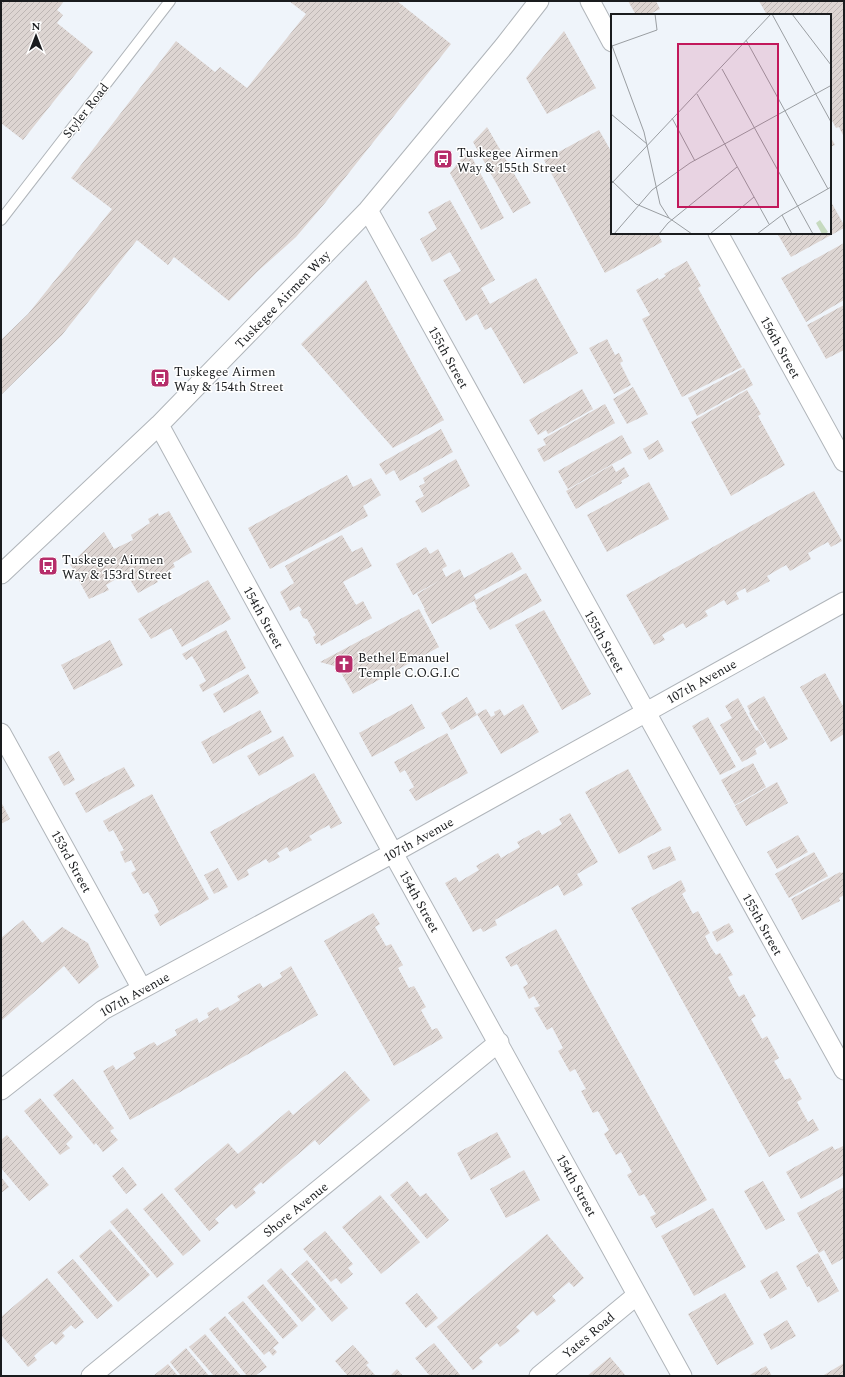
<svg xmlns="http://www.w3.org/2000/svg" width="845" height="1377" viewBox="0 0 845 1377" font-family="Spectral,serif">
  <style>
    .building { fill: url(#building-hatch) }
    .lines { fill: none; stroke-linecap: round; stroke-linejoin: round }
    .lane-casing { stroke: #b0b5ba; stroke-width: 12 }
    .street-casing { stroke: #b0b5ba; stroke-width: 21 }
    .lane { stroke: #fff; stroke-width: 10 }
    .street { stroke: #fff; stroke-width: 19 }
    .labels { text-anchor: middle; stroke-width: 3; stroke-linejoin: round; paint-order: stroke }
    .street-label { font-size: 13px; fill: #1a1c1e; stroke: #fff }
    .poi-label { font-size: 13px; fill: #1a1c1e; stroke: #fff; text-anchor: start }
    .inset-road { fill: none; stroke: #9a9ea2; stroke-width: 1 }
    .view { fill: #c2185b; fill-opacity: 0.15; stroke: #c2185b; stroke-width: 2 }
    .inset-edge { fill: none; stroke: #1a1c1e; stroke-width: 2 }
  </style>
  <defs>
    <pattern id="building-hatch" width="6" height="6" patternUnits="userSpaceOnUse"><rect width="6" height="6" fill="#ddd5d2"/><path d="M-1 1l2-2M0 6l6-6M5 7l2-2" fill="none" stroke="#bdb6b4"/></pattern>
  </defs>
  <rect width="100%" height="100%" fill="#eff4fa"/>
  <!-- building -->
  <path class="building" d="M1,1H64L57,10L63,15L57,23L93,52L23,140L1,123Z
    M289,1H397L451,44L325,203L296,237L257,272L229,301L174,257L168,265L137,240L62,335L1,395V340L28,314L112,209L71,178L176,41L215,72L220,67L247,88L306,14Z
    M628,1H656L660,9L648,15H636Z
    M759,1H844V137L839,127L836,128L830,117V15H767Z
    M564,31L596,88L547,114L526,78Z
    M487,127L531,203L513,213L473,142Z
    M599,130L612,153V233H658L662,242L605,273L544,160Z
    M830,136L835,145L830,147Z
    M468,150L504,218L481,230L450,173Z
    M450,200L495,280L481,288L490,304L536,278L578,353L524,384L491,327L485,330L477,314L466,321L443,280L461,271L450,252L432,262L420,239L437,229L428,212Z
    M830,200L844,225V228L791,257L777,233H830Z
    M844,243V300L806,322L781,278Z
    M687,261L701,286L698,288L742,367L682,397L642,319L650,315L636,290L658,278L659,280L666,276L664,274Z
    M366,280L444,420L393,448L301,344Z
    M844,305V350L826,359L807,325Z
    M607,339L615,355L619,353L623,361L620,363L631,385L614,394L589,348Z
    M744,368L753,385L697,416L688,398Z
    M633,387L648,414L627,424L613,399Z
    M582,389L593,409L548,434L546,430L538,435L529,420Z
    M747,390L761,414L758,416L785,465L731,496L691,422Z
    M605,404L615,423L544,462L537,449L546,445L543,439Z
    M441,429L453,452L400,481L394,470L386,475L379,464Z
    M622,435L632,453L568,489L558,471Z
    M658,440L664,451L649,460L643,449Z
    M456,459L470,486L422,513L415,501L424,496L419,486L425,483L423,478Z
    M612,465L616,472L624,467L629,476L621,481L622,483L576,509L566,491Z
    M347,475L353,487L371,478L381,495L363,506L368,516L270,569L248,528Z
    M649,482L669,519L607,552L587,515Z
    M814,491L842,541L831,547L828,542L808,553L811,559L790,571L786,565L767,576L770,581L747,593L745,588L736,593L739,599L727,605L724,600L705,611L708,616L686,628L683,623L662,635L665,640L654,645L626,595Z
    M169,511L192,552L173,563L175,567L156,578L158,582L138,593L126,573L106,585L109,590L89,599L70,564L104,532L114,549L133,540L131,535L150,523L148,519L158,513L159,516Z
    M342,535L352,552L362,547L372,566L343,582L356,605L363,601L372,618L321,646L320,643L316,644L313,637L316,635L307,619L303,618L300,612L302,610L299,606L290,611L280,592L294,583L285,566Z
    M426,547L430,554L438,549L447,566L442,569L446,577L460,569L464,578L512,552L522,569L474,595L476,600L526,573L542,601L490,630L476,608L477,607L474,601L432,624L424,609H425L417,594L441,580L413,595L396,564Z
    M208,580L231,619L182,647L171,628L151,639L138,619Z
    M419,609L439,647L353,694L338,667L320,662Z
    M544,610L591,694L562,710L515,625Z
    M226,630L246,668L203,692L199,685L206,681L200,669L192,656L186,660L182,654Z
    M110,640L123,665L74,690L61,665Z
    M825,673L844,708V734L831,742L800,687Z
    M248,674L259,693L224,713L213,694Z
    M764,696L788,739L770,749L749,713L750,712L747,706Z
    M467,697L477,715L451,730L441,713Z
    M738,698L755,729L757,731L758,730L765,742L755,749L757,754L742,762L720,725L732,718L725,706Z
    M412,704L425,728L372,757L359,733Z
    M523,704L539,732L501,754L477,714L486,709L491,717L495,715L494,712L500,709L504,716Z
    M260,710L272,732L213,764L201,742Z
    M708,717L736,767L720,775L692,726Z
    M447,733L468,773L416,801L409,790L414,787L405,770L400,773L394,762Z
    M283,736L294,756L259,776L247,756Z
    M59,751L75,780L64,786L48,757Z
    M753,763L766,787L735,805L721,780Z
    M124,767L135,786L86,813L75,793Z
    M628,769L662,830L619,854L585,792Z
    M314,773L342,823L331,829L329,825L309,836L312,840L290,852L287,847L277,853L280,857L269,863L266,859L247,870L249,875L238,881L210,832Z
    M777,782L788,803L746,826L735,806Z
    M152,794L209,899L160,926L154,915L159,912L154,902L148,892L143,894L131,873L136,870L131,860L125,863L120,852L124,850L113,830L109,832L103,821Z
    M1,802L10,819L1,824Z
    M570,813L598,862L577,874L583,885L564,896L558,885L495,920L497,925L483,932L481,928L473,932L445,883L456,877L459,882L479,870L476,866L498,853L501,858L520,847L517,842L539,830L542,835L562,824L559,819Z
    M798,835L808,852L777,869L767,852Z
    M670,846L676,860L653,870L647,856Z
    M814,852L828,876L789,898L775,874Z
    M218,868L228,887L214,894L204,875Z
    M840,872L841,873L844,872V895L839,898L840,901L802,920L791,899Z
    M681,880L686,891L682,894L693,914L698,911L710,933L705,936L710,946L716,955L720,953L733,975L728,977L733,987L739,997L744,994L756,1016L751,1019L762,1039L767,1036L779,1058L774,1061L780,1071L785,1080L790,1078L802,1099L797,1102L808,1122L813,1119L819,1130L769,1157L631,908Z
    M373,913L380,924L375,927L386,946L391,944L403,965L398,968L403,977L409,988L414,986L426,1007L421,1010L432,1030L437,1028L443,1038L394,1066L324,941Z
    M23,920L42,943L62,927L88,943L99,967L79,984L64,966L1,1021V938Z
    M729,923L734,932L717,942L712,932Z
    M556,929L707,1200L656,1228L650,1217L656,1214L644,1194L639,1196L633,1185L627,1175L632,1172L621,1152L616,1155L604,1134L609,1130L598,1111L593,1113L581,1091L586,1089L575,1069L570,1072L558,1051L563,1048L552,1027L547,1030L534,1008L540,1006L534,996L529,999L523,987L528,984L517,964L511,967L505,957Z
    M291,966L318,1015L130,1120L103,1071L113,1065L116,1070L124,1065L136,1058L133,1053L154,1042L157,1046L177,1035L175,1030L197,1018L199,1023L209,1017L207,1013L218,1007L220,1011L230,1006L240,1000L237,996L260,983L263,988L282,977L280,973Z
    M345,1071L370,1100L319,1145L315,1140L263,1184L261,1182L253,1189L256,1193L236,1209L232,1204L215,1219L219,1223L209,1231L174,1189L228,1143L238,1154L289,1110L293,1115Z
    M73,1079L114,1128L110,1131L118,1140L103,1152L96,1143L94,1145L53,1095Z
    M40,1098L73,1137L66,1144L70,1148L60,1155L24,1111Z
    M497,1132L511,1157L471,1180L457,1153Z
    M7,1135L49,1185L29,1201L1,1168V1140Z
    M832,1146L835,1150L843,1146L844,1148V1175L801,1199L786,1172Z
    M123,1167L137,1185L126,1194L112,1176Z
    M524,1170L540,1200L506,1218L490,1189Z
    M1,1177L9,1187L1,1193Z
    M407,1181L420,1197L426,1193L449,1220L427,1239L390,1195Z
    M763,1181L785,1220L766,1230L744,1191Z
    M844,1187V1258L832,1265L824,1250L819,1253L797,1213Z
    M162,1193L201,1241L183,1256L143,1209Z
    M380,1195L420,1242L381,1274L342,1227Z
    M127,1208L174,1264L157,1278L110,1222Z
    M713,1208L746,1267L694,1296L661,1236Z
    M110,1229L150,1275L118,1302L79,1256Z
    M325,1231L353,1264L348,1268L353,1274L341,1284L336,1278L331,1282L303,1249Z
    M547,1234L584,1278L574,1287L569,1282L552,1296L556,1301L537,1316L533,1311L516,1327L520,1331L500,1347L497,1343L479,1358L483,1362L473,1370L437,1327Z
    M818,1253L839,1291L818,1303L809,1286L807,1287L796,1266Z
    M73,1259L113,1306L97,1319L57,1272Z
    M307,1260L348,1308L332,1322L291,1274Z
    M281,1268L316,1309L302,1322L267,1281Z
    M777,1271L787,1289L770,1299L760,1281Z
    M47,1278L84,1322L75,1329L71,1325L62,1333L65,1336L56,1345L52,1341L43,1348L34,1356L37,1360L28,1367L1,1335V1317Z
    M263,1284L298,1326L283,1339L247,1297Z
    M417,1293L438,1318L426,1328L405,1303Z
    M725,1293L754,1344L717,1365L688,1314Z
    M243,1301L279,1343L273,1348L277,1352L273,1356L269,1351L264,1355L228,1313Z
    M225,1316L267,1367L255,1376H247L209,1329Z
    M787,1320L796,1336L771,1350L763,1334Z
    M205,1334L241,1376H214L189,1347Z
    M434,1343L461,1376H430L415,1358Z
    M353,1345L369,1363L366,1365L376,1376H348L335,1361Z
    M186,1348L209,1376H181L170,1362Z
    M610,1357L626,1376H587L592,1372Z
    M844,1363V1376H822L829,1372Z
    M168,1364L178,1376H153Z
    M766,1366L772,1376H748Z
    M397,1369L403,1376H390Z"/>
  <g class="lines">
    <!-- lane casing -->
    <g class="lane-casing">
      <path id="lane" d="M1,220L170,1"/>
    </g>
    <!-- street casing -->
    <g class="street-casing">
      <path id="street" d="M590,1L612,42
        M368,210L844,1070
        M718,233L844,462
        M159,425L393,853L682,1376
        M1,574L159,425L368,210L504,46L539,1
        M1,733L142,989
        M1,1090L103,1010L393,853L844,602
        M91,1376L499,1042
        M539,1376L637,1295"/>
    </g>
    <!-- lane -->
    <use href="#lane" class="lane"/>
    <!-- street -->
    <use href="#street" class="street"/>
  </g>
  <!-- icons -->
  <defs>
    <g id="bus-square" transform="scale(1)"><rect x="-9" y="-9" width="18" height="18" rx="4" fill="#b62d6a" stroke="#fff"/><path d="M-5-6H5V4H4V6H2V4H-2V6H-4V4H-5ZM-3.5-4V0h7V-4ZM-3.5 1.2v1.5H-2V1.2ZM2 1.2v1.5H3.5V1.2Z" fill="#fff"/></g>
    <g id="church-square" transform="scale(1)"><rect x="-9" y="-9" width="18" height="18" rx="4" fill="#b62d6a" stroke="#fff"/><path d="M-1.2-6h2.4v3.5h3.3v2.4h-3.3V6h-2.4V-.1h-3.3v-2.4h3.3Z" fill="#fff"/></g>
  </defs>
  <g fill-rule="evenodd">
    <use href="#bus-square" x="443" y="159"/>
    <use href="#bus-square" x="160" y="378"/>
    <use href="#bus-square" x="48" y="566"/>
    <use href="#church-square" x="344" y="664"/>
  </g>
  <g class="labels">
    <!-- street labels -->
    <g class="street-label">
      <text transform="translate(85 110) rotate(-52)" y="5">Styler Road</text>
      <text transform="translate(282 299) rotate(-46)" y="5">Tuskegee Airmen Way</text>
      <text transform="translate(781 347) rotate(61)" y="5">156th Street</text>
      <text transform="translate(449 357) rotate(61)" y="5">155th Street</text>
      <text transform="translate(264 617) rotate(61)" y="5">154th Street</text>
      <text transform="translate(605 641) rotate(61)" y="5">155th Street</text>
      <text transform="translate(701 681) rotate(-29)" y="5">107th Avenue</text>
      <text transform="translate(418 839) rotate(-29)" y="5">107th Avenue</text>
      <text transform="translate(72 861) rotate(61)" y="5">153rd Street</text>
      <text transform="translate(420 901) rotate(61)" y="5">154th Street</text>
      <text transform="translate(763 924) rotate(61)" y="5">155th Street</text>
      <text transform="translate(134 994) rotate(-29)" y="5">107th Avenue</text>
      <text transform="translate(577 1185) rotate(61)" y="5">154th Street</text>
      <text transform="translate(295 1209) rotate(-39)" y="5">Shore Avenue</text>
      <text transform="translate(588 1335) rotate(-40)" y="5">Yates Road</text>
    </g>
    <!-- poi labels -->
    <g class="poi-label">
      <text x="457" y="157">Tuskegee Airmen<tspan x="457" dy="15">Way &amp; 155th Street</tspan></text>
      <text x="174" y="376">Tuskegee Airmen<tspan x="174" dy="15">Way &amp; 154th Street</tspan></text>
      <text x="62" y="564">Tuskegee Airmen<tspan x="62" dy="15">Way &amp; 153rd Street</tspan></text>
      <text x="358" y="662">Bethel Emanuel<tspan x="358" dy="15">Temple C.O.G.I.C</tspan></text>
    </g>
  </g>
  <!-- overview -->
  <g transform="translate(611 14)">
    <rect width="220" height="220" fill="#eff4fa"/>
    <path d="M209,206L217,218L214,220H211L205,209Z" fill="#c6dabf"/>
    <path class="inset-road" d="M161,0L220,108M181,0L220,51M135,26L217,175M0,29L33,118L49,190L58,204M1,32L46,16L44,0M111,55L202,220M86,80L158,210M0,100L36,130M61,104L84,147M0,166L25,190L58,204L81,220M0,170L160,0M171,201L181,220M3,220L41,176L79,149L219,72M48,220L57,209L126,153M99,220L143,183M146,220L171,201L220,173"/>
    <path class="view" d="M67,30H167V193H67Z"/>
    <rect width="220" height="220" class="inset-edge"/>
  </g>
  <!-- border -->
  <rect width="845" height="1377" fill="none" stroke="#1a1c1e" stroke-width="4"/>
  <!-- north arrow -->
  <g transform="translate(36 36)" stroke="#ffffff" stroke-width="3" paint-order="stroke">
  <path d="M0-3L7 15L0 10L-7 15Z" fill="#1a1c1e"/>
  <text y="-6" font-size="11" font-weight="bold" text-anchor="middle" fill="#1a1c1e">N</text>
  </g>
</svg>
